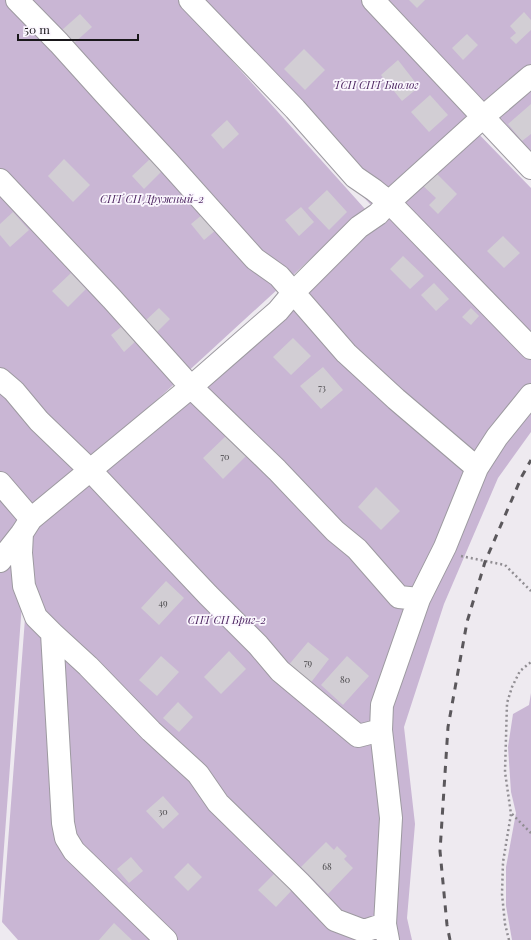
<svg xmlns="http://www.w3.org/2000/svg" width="531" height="940" viewBox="0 0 531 940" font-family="'Playfair Display',serif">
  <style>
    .green { fill: #c9b6d4 }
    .building { fill: #d2ced4 }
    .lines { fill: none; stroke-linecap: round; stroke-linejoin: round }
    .minor-casing { stroke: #9d9aa0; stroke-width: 24 }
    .path { stroke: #918e93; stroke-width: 2.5; stroke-dasharray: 2 3; stroke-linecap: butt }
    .minor { stroke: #fff; stroke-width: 22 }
    .rail { stroke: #5b585c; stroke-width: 3; stroke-dasharray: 7 7; stroke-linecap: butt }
    .labels { text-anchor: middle; stroke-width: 3.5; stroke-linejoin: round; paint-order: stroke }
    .number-label { font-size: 9px; fill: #474548 }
    .park-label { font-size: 11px; font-style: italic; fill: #4e2762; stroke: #fbf7fe }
  </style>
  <rect width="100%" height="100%" fill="#eeeaf0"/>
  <!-- green -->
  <path class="green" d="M0,0H531V180L469,118L371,205L217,44L365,209L0,544Z
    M468,123L531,188V432L498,478L444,604L404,727L415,824L407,918L412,940H18L2,922L32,526Z
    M27,536L0,901V559Z
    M531,693V940H512L506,906V867L516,813L511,792L508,747L513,714L529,705Z"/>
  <!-- building -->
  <path class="building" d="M409,0H425L417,8Z
    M524,12L531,20V30L516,44L510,38L516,33L510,26Z
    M80,14L92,27L74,43L62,30Z
    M467,34L478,45L463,60L452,48Z
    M304,49L325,70L305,90L284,69Z
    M398,60L419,87L402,101L381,75Z
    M430,95L448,115L429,132L411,112Z
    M531,104V134L522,141L508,124Z
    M227,120L239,134L223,149L211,135Z
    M64,159L90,185L73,202L48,176Z
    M150,159L162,171L144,189L132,176Z
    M433,170L457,194L438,214L429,205L436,198L420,183Z
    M327,190L347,212L329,230L308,208Z
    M301,207L314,222L299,236L285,220Z
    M13,212L29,230L10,247L0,235V224Z
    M203,214L216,230L204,240L191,224Z
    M503,236L520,253L504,268L487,251Z
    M403,256L424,276L410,289L390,269Z
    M71,273L86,289L68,307L52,291Z
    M434,283L449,299L436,311L421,295Z
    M159,308L170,319L155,334L144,322Z
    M471,308L479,316L471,325L462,317Z
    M125,324L137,340L124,352L111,335Z
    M293,338L311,356L291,375L273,357Z
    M323,367L343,390L321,409L300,386Z
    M227,435L246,456L223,479L203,458Z
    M376,487L400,511L381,530L358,507Z
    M166,581L184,598L159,625L141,608Z
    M308,642L329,659L309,685L287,667Z
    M229,651L246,669L221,694L204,677Z
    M161,656L179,672L157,696L139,680Z
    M347,656L369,676L343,705L321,685Z
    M178,702L193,717L179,732L163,718Z
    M163,796L179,814L163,829L146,811Z
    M326,842L334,850L337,846L347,856L344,859L353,868L328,894L301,867Z
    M131,857L143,871L129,883L117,869Z
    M188,863L202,877L188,891L174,877Z
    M276,872L293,889L276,907L258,890Z
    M114,923L132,940H99Z"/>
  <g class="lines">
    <!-- minor casing -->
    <g class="minor-casing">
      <path id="minor" d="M17,0L59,43L105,94L168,162L255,259L279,276L346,353L396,399L477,468
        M190,0L295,109L355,177L374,190L389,202L531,348
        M373,0L531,168
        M0,180L112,299L191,387L277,470L335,531L357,549L399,597L419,599
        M0,379L14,391L39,421L90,470L208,595L258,645L280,671L358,736L381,730
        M0,483L31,519
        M22,533L21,553L24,586L36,617L52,633L88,666L151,731L198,774L218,803L299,882L335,920L364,931L385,924
        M0,561L22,533L31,519L191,387L278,311L293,293L359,227L378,214L389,202L483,117L531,76
        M52,633L63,823L66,838L74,851L166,940
        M388,940L385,924L391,818L381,730L382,705L419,599L445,547L477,468L497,437L531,395"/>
    </g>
    <!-- path -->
    <path class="path" d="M461,556L505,565L531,591
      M512,814L531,833
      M509,940L505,924L502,894L503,862L511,814L505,772L507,703L512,687L520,671L531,662"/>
    <!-- minor -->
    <use href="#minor" class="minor"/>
    <!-- rail -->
    <path class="rail" d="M450,940L447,925L440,851L448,727L467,622L485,562L522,476L531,460"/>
  </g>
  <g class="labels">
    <!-- number labels -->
    <g class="number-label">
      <text x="322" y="391">73</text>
      <text x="225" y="460">70</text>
      <text x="163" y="606">49</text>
      <text x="308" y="666">79</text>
      <text x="345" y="683">80</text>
      <text x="163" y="815">30</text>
      <text x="327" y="870">68</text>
    </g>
    <!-- park labels -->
    <g class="park-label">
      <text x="376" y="89">ТСН СНТ Биолог</text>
      <text x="152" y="203">СНТ СН Дружный-2</text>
      <text x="227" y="624">СНТ СН Бриг-2</text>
    </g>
  </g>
  <!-- scale -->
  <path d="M18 34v6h120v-6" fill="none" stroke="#19171a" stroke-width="2"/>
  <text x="24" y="34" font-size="12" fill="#19171a" stroke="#fbf7fe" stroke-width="3" paint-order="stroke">50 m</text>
</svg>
